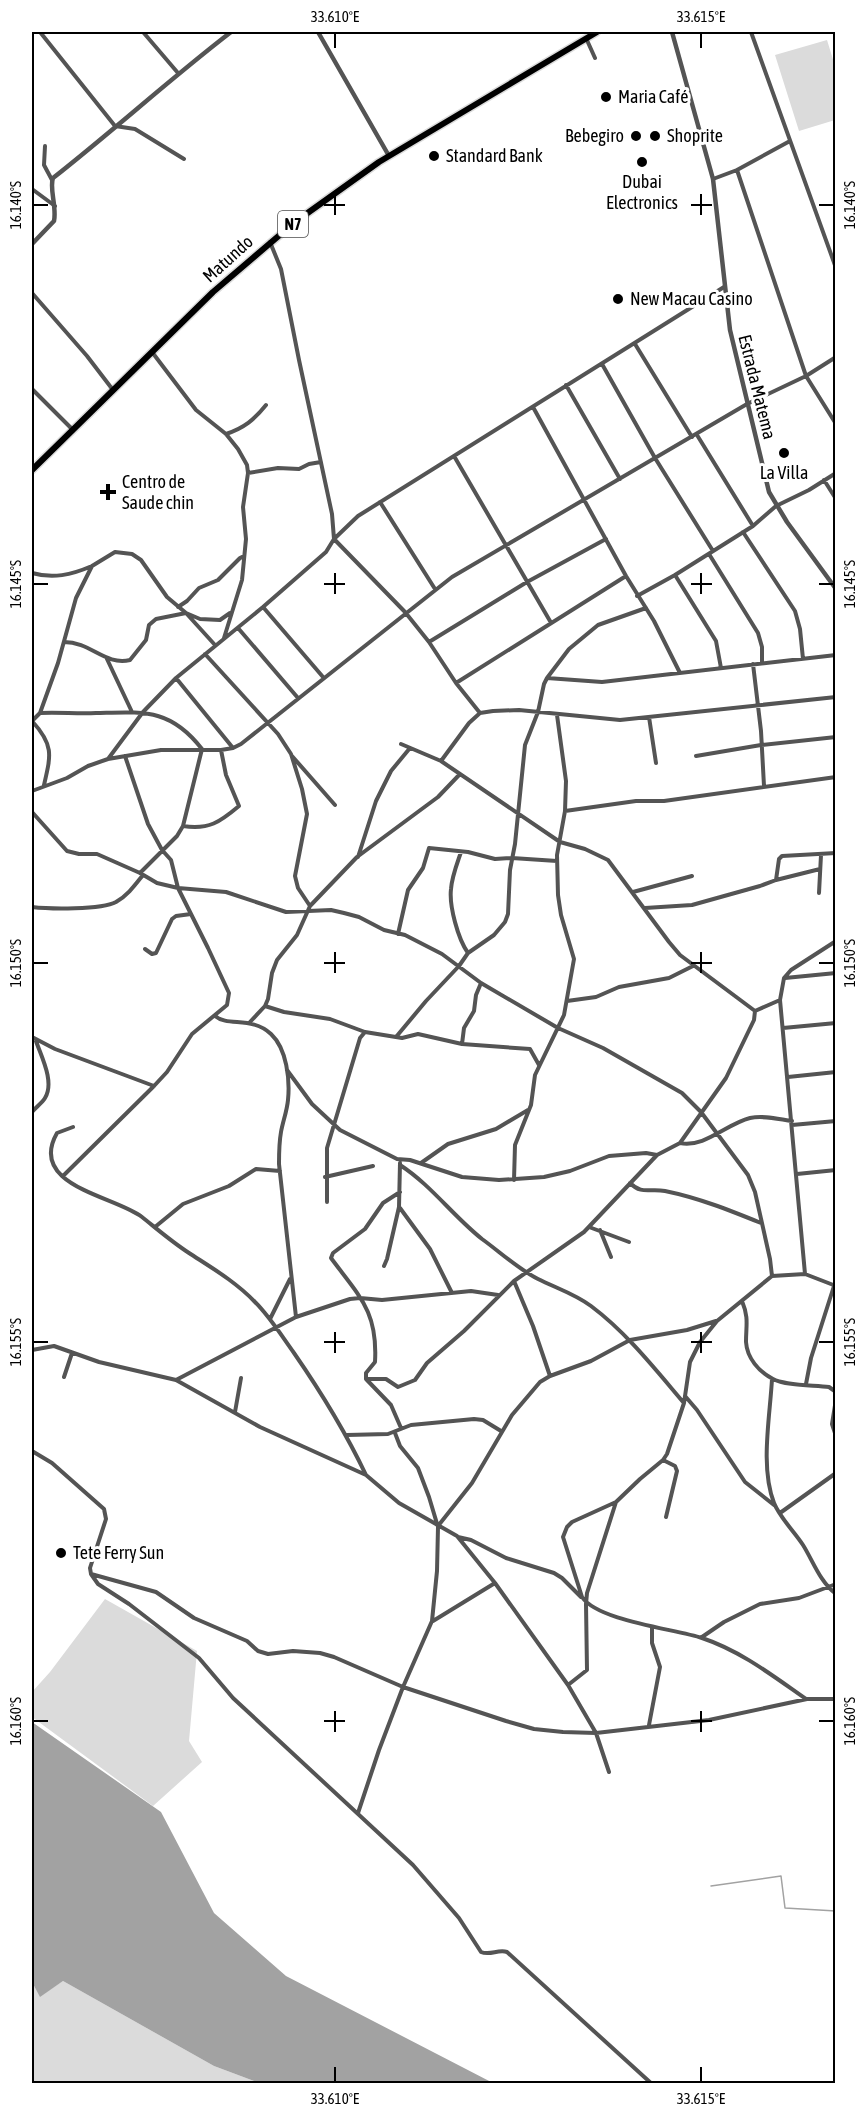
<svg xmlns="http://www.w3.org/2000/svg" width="867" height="2115" viewBox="0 0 867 2115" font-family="'Asap Condensed',sans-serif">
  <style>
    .green { fill: #dbdbdb }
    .water { fill: #a2a2a2 }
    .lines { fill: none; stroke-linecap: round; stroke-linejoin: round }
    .stream { stroke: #a2a2a2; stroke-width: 1.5 }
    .primary-casing { stroke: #dbdbdb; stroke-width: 9 }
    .minor { stroke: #545454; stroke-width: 4 }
    .tertiary { stroke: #545454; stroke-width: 4.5 }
    .primary { stroke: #000; stroke-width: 6 }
    .ticks { fill: none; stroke: #000; stroke-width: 2 }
    .poi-dot { fill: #000; stroke: #fff; stroke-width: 2 }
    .labels { text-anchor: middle; stroke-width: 6; stroke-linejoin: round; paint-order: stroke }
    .shield { fill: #fff; stroke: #4c4c4c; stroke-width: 1.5 }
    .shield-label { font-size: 16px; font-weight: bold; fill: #000 }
    .poi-label { font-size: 18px; fill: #000; stroke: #fff; text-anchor: start }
    .street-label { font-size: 18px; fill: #000; stroke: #fff }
    .neatline { fill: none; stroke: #000; stroke-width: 2 }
    .ticks-label { font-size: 15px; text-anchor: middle; fill: #000 }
  </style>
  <rect width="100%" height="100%" fill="#fff"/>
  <!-- green -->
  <path class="green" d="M827,40L835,66V120L799,131L775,55Z
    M105,1599L197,1651L189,1741L202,1762L153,1806L32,1717V1692L50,1672Z
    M63,1981L214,2066L259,2083H32V1982L40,1996Z"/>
  <!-- water -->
  <path class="water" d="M32,1722L161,1812L214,1913L286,1976L493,2083H259L214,2066L63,1981L40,1997L32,1982Z"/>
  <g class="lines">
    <!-- stream -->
    <path class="stream" d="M711,1886L781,1876L785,1908L836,1911"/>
    <!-- primary casing -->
    <g class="primary-casing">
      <path id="primary" d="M32,470L213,292L295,222L379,162L597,32"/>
    </g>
    <!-- minor -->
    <path class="minor" d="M40,32L115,126L135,129L184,159
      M143,32L178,73
      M751,32L836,268
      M586,38L595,58
      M45,146L44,165L52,180
      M737,170L790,141
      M713,179L737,170L806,376L836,424
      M32,189L55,206
      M270,242L281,269L299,360L332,514L334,539L405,612L429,642L456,683L480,713
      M32,293L87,356L113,390
      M635,344L692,437
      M152,352L196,410L226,434L238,449L247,465L248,473L243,507L246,539L242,580L224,638
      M602,364L655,458L713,551
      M566,385L620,479
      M32,389L73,430
      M533,407L626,576L654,621L680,673
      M226,434C244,428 254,420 266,405
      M697,435L753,526
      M454,456L550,621
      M248,473L278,468L299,469L309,464L321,462
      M824,480L836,499
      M380,502L435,589
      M743,532L795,611L800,629L803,659
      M709,554L758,633L762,647V663
      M32,573C53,579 71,575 92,566
      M675,575L716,641L721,668
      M637,596L675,575L753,526L776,506L809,490L836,473
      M178,607L187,601L199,588L218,580L240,558L244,556
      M263,607L323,677
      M238,628L298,698
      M64,642C91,642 105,666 130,660L146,640L149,625L156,619L186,613L200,619L220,620L230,613
      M429,642L527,582L606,539
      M205,654L278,734L291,754L302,789L307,814L295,876L298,888L310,906
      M107,659L132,712
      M753,664L761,731L764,786
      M176,678L233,748
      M547,678L602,682L836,655
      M456,683L626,576
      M40,713C59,712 78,714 96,713C144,712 170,708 202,749L183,826L177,836L140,873
      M649,717L656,763
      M32,721L40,713L58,663L76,598L92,566L115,552L132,554L141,560L167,597L186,613L215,645
      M32,721C54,745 51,755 44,785
      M401,744L441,761L560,842L585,849L608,860L669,942L680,955L755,1011L780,1000
      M292,756L335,805
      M696,756L761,745L836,737
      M108,759L143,712L176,678L263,607L326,552L334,539L358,516L724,287
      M441,761L469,723L480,713L493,711L519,710L620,720L836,697
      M32,791L67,778L88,766L108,759L161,750H221L233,748L241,744L452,577L747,404L806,376L836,357
      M565,811L636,801H664L836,777
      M32,812L67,851L79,854H97L140,873L157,883L178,888L226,892L286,912L331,910L344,913L359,917L384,930L405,935L442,954L481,983L558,1028L603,1048L682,1093L701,1112L748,1175L755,1192L770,1259L772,1276
      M183,826C209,830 220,822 239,806L226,775L221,750
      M461,852C457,864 452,876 451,889C449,906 458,939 468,953
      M358,857L376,801L391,771L410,748
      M776,880L779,859L782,856L836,853
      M633,892L692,876
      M819,893L821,855
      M32,907C49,909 101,910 116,902C128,895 135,885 143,875
      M645,908L692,905L760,886L776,880L820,869
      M398,934L408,890L423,868L429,848L468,852L495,859L512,858L557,861
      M145,949L152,954L156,953L172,919L176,916L191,914
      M785,978L836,973
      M567,1001L596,997L619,987L669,978L693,966
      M265,1006L284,1012L330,1019L365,1032L402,1038L418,1034L462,1044L530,1049L539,1065
      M215,1016C228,1027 252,1016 271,1034C287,1049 290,1080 288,1100C287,1111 283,1121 281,1132C279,1143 279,1153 279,1164L296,1317
      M250,1022L265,1006L268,999L272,973L277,960L297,935L310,906L357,857L438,797L460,774
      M783,1028L836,1023
      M32,1037L55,1049L154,1086
      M396,1037L426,1001L459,966L468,953L494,935L505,922L508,914L510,870L515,844L525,745L538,712L544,684L547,678L569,649L598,625L646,608
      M462,1044L464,1028L474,1011L476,995L481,983
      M287,1070L312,1104L340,1130L397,1159L410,1160L462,1177L499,1180L544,1177L570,1171L609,1156L646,1153L657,1155
      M788,1077L836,1072
      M32,1112C36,1107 42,1103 45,1098C55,1082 41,1056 36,1041
      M792,1125L836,1121
      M73,1127L57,1133C27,1186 115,1196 142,1217C157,1229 172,1242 189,1253C212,1268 236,1282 255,1302C270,1317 281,1335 294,1353C321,1392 345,1431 366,1475
      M680,1143C705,1148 726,1124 750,1118C764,1115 778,1119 792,1121
      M421,1163L448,1144L496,1129L528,1110
      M400,1165C431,1185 453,1216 482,1239C500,1252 518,1269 538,1279C556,1288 575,1294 591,1306C627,1333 655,1369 684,1403
      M797,1174L836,1170
      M63,1176L154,1086L167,1072L192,1034L227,1005L229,993L208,948L178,888L171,860L162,850L148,824L125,756
      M325,1177L373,1166
      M514,1180L515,1145L531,1105L535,1075L564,1015L574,959L561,915L558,895L557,855L565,811L566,781L557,715
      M630,1183C642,1195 649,1188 665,1191C699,1198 729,1210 761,1223
      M400,1192L383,1203L365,1229L333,1253L331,1258C359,1296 378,1311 375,1362L366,1373V1379L391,1405L401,1428
      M327,1202V1148L360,1038L365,1032
      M400,1208L430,1249L452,1293
      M155,1227L183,1204L229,1186L256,1169L280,1171
      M589,1227L629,1242
      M600,1230L611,1257
      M384,1266L387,1259L399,1207L400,1163
      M805,1274L780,1000L784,978L791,970L836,941
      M514,1281L533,1326L550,1376
      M742,1301C749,1318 746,1325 746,1342C747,1358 759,1372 773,1379C786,1386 814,1385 829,1387L836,1392
      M270,1319L290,1279
      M32,1350L54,1346L99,1362L176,1380L260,1427L366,1475L399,1503L457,1536L495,1583L568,1685L596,1733L609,1772
      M64,1377L72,1353
      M366,1379H386L398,1387L415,1380L427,1363L464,1331L514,1281L584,1232L657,1155L680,1143L726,1078L754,1020L755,1011
      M772,1379C770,1417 760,1467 774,1503C780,1518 794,1531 803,1545C813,1561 820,1582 836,1594
      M176,1380L296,1317L350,1299L360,1298L382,1300L471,1291L498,1295
      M806,1384L811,1358L834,1286
      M685,1396L697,1410L745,1482L774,1505
      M836,1399L832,1424L836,1436
      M235,1412L241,1378
      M347,1435L388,1434L411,1425L474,1419L483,1420L501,1431
      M32,1451L52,1463L104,1509L106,1519L90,1568L91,1574L98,1584L129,1604L199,1658L233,1698L413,1865L459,1918L481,1952C490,1956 498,1949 507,1952L652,2084
      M663,1460L675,1466L677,1471L666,1517
      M616,1502L572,1522L567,1527L563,1537L582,1597C598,1621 675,1629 702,1638C741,1651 773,1676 806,1699
      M780,1513L836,1473
      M438,1526L472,1483L512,1415L540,1382L550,1376L591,1361L630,1340L687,1330L716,1321
      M458,1537L471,1540L506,1558L554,1573L562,1578L581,1597
      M91,1574L156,1592L194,1618L247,1641L258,1651L268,1654L293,1651L320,1653L334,1657L403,1687L506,1721L534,1729L563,1732L596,1733L709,1720L807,1699H836
      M433,1621L495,1583
      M702,1637L724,1622L760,1604L799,1598L836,1584
      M568,1685L587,1670L586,1604L587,1593L616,1502L640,1479L663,1460L667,1454L684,1403L690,1362L700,1342L717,1321L772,1276L805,1274L836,1286
      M649,1725L660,1667L652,1643V1628
      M358,1813L379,1750L403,1687L432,1621L437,1571L438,1527L429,1497L418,1468L400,1446L395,1433"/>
    <!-- tertiary -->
    <path class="tertiary" d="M318,32L389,156
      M672,32L713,179L730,330L769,492L787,522L836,589
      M32,244L54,221C57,207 49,188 53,178C114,130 170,79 231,32"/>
    <!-- primary -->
    <use href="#primary" class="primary"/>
  </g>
  <!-- ticks -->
  <path class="ticks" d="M335,33V48M701,33V48M335,194V215M701,194V215M33,205H48M324,205H345M691,205H712M819,205H834M335,573V594M701,573V594M33,584H48M324,584H345M691,584H712M819,584H834M335,952V973M701,952V973M33,963H48M324,963H345M691,963H712M819,963H834M335,1332V1353M701,1332V1353M33,1342H48M324,1342H345M691,1342H712M819,1342H834M335,1711V1732M701,1711V1732M33,1721H48M324,1721H345M691,1721H712M819,1721H834M335,2067V2082M701,2067V2082"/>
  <!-- markers -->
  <g class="poi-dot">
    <circle cx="606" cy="97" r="6"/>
    <circle cx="636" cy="136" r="6"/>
    <circle cx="655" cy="136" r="6"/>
    <circle cx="434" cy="156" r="6"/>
    <circle cx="642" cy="162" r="6"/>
    <circle cx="618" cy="299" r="6"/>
    <circle cx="784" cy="453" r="6"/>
    <path d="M105 483h6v6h6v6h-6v6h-6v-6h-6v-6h6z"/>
    <circle cx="61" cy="1553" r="6"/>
  </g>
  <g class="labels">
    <!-- shield labels -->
    <rect class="shield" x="278" y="211" width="30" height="26" rx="4.5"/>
    <g class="shield-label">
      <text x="293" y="230">N7</text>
    </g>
    <!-- poi labels -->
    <g class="poi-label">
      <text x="618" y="103">Maria Café</text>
      <text x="624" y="142" text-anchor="end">Bebegiro</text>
      <text x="667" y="142">Shoprite</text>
      <text x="446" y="162">Standard Bank</text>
      <text x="642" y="188" text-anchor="middle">Dubai<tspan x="642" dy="21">Electronics</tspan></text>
      <text x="630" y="305">New Macau Casino</text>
      <text x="784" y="479" text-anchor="middle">La Villa</text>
      <text x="122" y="488">Centro de<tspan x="122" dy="21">Saude chin</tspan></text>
      <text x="73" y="1559">Tete Ferry Sun</text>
    </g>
    <!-- street labels -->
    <g class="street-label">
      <text transform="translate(228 259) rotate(-42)" y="6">Matundo</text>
      <text transform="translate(757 387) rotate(76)" y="6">Estrada Matema</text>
    </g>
  </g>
  <!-- border -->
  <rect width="867" height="2115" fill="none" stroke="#ffffff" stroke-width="66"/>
  <rect x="33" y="33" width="801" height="2049" class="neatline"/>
  <g class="ticks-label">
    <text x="335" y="22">33.610°E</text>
    <text x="701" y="22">33.615°E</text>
    <text transform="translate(16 205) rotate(-90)" y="5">16.140°S</text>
    <text transform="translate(850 205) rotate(-90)" y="5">16.140°S</text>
    <text transform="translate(16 584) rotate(-90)" y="5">16.145°S</text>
    <text transform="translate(850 584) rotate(-90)" y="5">16.145°S</text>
    <text transform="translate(16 963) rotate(-90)" y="5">16.150°S</text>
    <text transform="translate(850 963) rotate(-90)" y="5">16.150°S</text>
    <text transform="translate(16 1342) rotate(-90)" y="5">16.155°S</text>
    <text transform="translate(850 1342) rotate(-90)" y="5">16.155°S</text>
    <text transform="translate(16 1721) rotate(-90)" y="5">16.160°S</text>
    <text transform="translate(850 1721) rotate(-90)" y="5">16.160°S</text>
    <text x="335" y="2104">33.610°E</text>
    <text x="701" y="2104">33.615°E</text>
  </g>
</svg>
